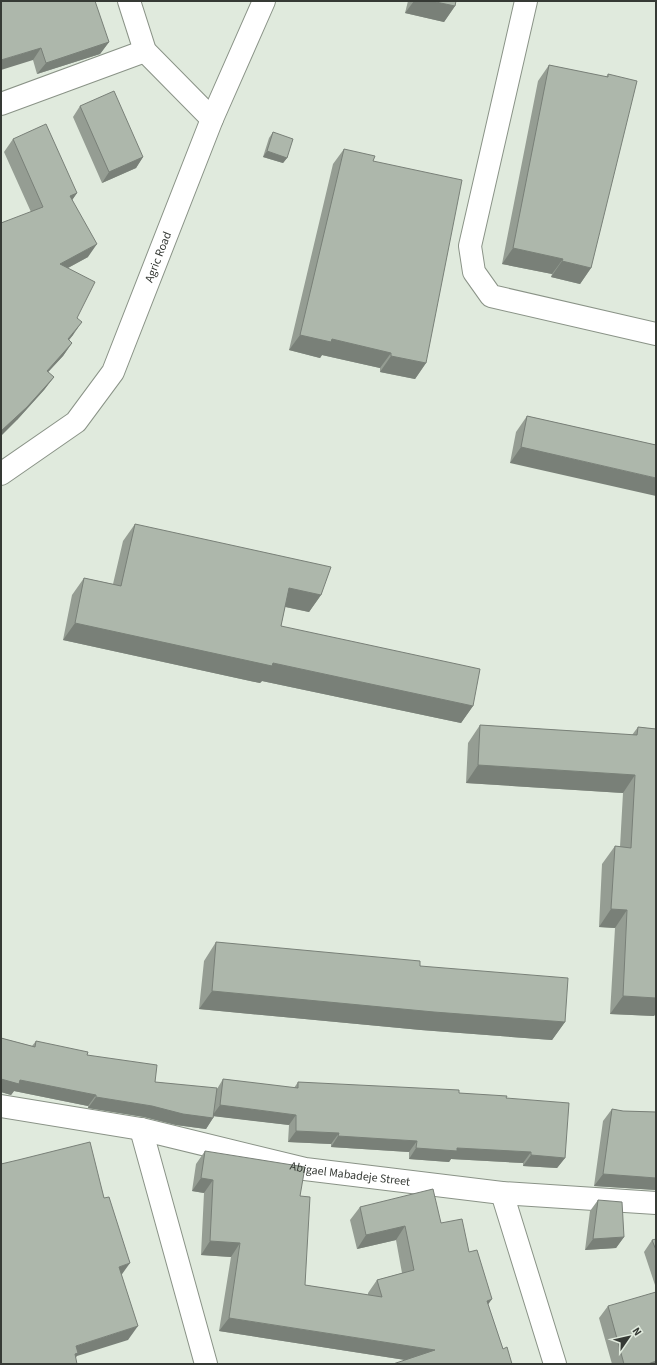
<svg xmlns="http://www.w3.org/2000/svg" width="657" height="1365" viewBox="0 0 657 1365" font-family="'Source Sans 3',sans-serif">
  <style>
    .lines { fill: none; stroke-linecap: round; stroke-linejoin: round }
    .minor-casing { stroke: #8a9387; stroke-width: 24 }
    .tertiary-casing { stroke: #8a9387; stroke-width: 24 }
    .minor { stroke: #fff; stroke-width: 22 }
    .tertiary { stroke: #fff; stroke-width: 22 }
    .wall { fill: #959d93 }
    .shaded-wall { fill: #798078 }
    .building { fill: #adb7ab; stroke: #798078 }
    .labels { text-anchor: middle; stroke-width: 4; stroke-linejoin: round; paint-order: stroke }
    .street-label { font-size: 12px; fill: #363a35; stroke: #e0eadd }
  </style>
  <rect width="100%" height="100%" fill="#e0eadd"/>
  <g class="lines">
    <!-- minor casing -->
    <g class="minor-casing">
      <g id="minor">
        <path d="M129,1L145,51L212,119"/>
        <path d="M526,1L470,246L474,272L491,296L656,334"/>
        <path d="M1,104L145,51"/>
        <path id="s1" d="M1,1106L141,1129L305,1169L502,1193L656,1203"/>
        <path d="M141,1129L206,1364"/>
        <path d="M502,1193L555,1364"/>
      </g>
    </g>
    <!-- tertiary casing -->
    <g class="tertiary-casing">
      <g id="tertiary">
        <path id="s2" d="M1,474L76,422L113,372L212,119L264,1"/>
      </g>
    </g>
    <!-- minor -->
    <use href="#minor" class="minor"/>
    <!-- tertiary -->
    <use href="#tertiary" class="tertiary"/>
  </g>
  <!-- wall -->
  <path class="wall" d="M1,1L109,42L100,54L37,74L33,60Z
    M408,1H456L455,6L444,22L405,13Z
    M549,65L606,77L608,74L591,268L580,284L551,277L552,274L502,264L538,81Z
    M80,106L143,157L136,168L102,183L73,117Z
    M273,132L287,158L283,163L263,157L269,138Z
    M13,139L77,193L72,200L88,257L68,268L77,318L73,335L69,340L72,343L63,356L48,372L54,377L44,390L17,420L31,212L4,152Z
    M344,149L373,161L426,363L415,379L380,372V368L322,355L320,358L289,350L333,164Z
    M527,416L656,445L510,463L516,432Z
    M135,524L321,595L309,612L285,607L281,626L473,706L461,723L262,681L260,683L63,640L72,595L84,578L113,584L123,541Z
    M480,725L632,735L638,727L656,729V1013L654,1016L610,1014L615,928L599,927L602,864L615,846L620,847L623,793L466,783L468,743Z
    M216,942L420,966L565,1022L552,1040L421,1030L199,1009L204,961Z
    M1,1038L32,1046L36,1041L87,1055L155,1082L217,1089L223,1079L294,1088L298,1082L459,1093L506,1098L565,1158L557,1168L523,1166V1163L451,1159L449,1162L409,1159V1152L331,1147V1144L288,1142L289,1125L214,1116L213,1118L206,1129L176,1125L144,1117L88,1108V1106L14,1091L11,1095L1,1092Z
    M612,1109L623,1111L656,1112V1190L594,1186L603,1121Z
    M205,1151L300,1196L305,1285L368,1295V1293L377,1280L402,1273L396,1240L357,1249L350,1220L360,1207L441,1223L469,1252L503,1349L512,1364L405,1360L219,1331L231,1257L201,1255L204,1193L192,1191L196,1164Z
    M598,1200L624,1237L616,1248L585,1250L590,1211Z
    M656,1239V1288L644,1252L652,1240Z
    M608,1306L656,1364H612L599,1318Z"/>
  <!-- shaded-wall -->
  <path class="shaded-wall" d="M414,1H431L455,6L444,22L405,13Z
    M109,42L100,54L37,74L46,63Z
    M41,48L33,60L1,70V60Z
    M267,151L287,158L283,163L263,157Z
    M143,157L136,168L102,183L109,172Z
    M77,193L68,206L70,196Z
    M97,244L88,257L51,277L60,264Z
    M513,248L563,259L552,274L502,264Z
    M562,261L591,268L580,284L551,277Z
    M82,322L73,335L59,352L68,339Z
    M300,335L332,339L391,353L380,368L322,355L320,358L289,350Z
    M72,343L63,356L37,384L47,371Z
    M391,356L426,363L415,379L380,372Z
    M54,377L44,390L17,420L1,436V431Z
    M521,447L656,478V496L510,463Z
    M289,588L321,595L309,612L277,605Z
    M75,623L273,663L473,706L461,723L262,681L260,683L63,640Z
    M478,765L635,775L623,793L466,783Z
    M611,909L627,910L615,928L599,927Z
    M212,991L565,1022L552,1040L421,1030L199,1009Z
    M623,996L656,998V1013L654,1016L610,1014Z
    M1,1079L20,1080L96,1095L88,1106L14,1091L11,1095L1,1092Z
    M96,1097L152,1106L213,1118L206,1129L176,1125L144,1117L88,1108Z
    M220,1105L296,1115L289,1125L212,1116Z
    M296,1131L339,1133L331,1144L288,1142Z
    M338,1136L417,1141L409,1152L331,1147Z
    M416,1148H457L531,1152L523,1163L451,1159L449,1162L409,1159Z
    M531,1155L565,1158L557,1168L523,1166Z
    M603,1174L656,1178V1190L594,1186Z
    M201,1178L213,1180L204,1193L192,1191Z
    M405,1226L396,1240L357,1249L366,1235Z
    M624,1237L616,1248L585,1250L593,1239Z
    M210,1241L240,1243L231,1257L201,1255Z
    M130,1263L120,1277L119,1267Z
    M492,1299L482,1313L487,1301Z
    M229,1318L435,1350L425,1363L219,1331Z
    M138,1326L128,1340L77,1356L71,1364L76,1346Z
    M656,1361V1364H648Z"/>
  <!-- building -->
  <path class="building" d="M1,1H95L109,42L46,63L41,48L1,60Z
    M431,1H456L455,6Z
    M549,65L608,77V74L637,81L591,268L562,261L563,259L513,248Z
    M114,91L143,157L109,172L80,106Z
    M46,124L77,193L70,196L97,244L60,264L95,282L77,318L82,322L68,339L72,343L47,371L54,377L27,407L1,431V223L43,207L13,139Z
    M273,132L293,139L287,158L267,151Z
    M344,149L375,156L373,161L462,180L426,363L391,356V353L332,339L331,342L300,335Z
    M527,416L656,445V478L521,447Z
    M135,524L331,567L321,595L289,588L281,626L480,669L473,706L273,663L272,666L75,623L84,578L121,586Z
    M480,725L637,735L638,727L656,729V998L623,996L627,910L611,909L615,846L631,848L635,775L478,765Z
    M216,942L420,961V966L568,978L565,1022L434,1012L212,991Z
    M1,1038L35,1047L36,1041L88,1052L87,1055L157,1065L155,1082L217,1088L213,1118L183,1114L152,1106L96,1097V1095L20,1080L19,1084L1,1079Z
    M223,1079L298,1088V1082L459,1090V1093L507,1096L506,1098L569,1103L565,1158L531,1155V1152L457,1148V1151L416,1148L417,1141L338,1136L339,1133L296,1131V1115L220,1105Z
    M612,1109L623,1111L656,1112V1178L603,1174Z
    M90,1142L104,1198L109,1197L130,1263L119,1267L138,1326L76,1346L78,1353L75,1354L77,1364H1V1164L18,1160Z
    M205,1151L305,1167L300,1196L310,1197L305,1285L382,1297L377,1280L414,1270L405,1226L366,1235L360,1207L433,1189L441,1223L462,1219L469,1252L477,1250L492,1299L487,1301L503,1349L507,1347L512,1364H393L435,1350L229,1318L240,1243L210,1241L213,1180L201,1178Z
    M598,1200L622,1202L624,1237L593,1239Z
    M656,1239V1250L652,1240Z
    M656,1292V1361L648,1364H624L608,1306Z"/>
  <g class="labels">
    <!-- street labels -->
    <g class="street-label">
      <text dy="4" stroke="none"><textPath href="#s2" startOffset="277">Agric Road</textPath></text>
      <text dy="4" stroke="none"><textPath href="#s1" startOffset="356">Abigael Mabadeje Street</textPath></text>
    </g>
  </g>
  <!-- border -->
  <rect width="657" height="1365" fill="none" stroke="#363a35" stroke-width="4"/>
  <!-- north arrow -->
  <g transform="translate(629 1337) rotate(56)" stroke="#e0eadd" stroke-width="3" paint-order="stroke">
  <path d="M0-3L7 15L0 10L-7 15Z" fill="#363a35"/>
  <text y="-6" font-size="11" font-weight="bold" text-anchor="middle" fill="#363a35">N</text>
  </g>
</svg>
